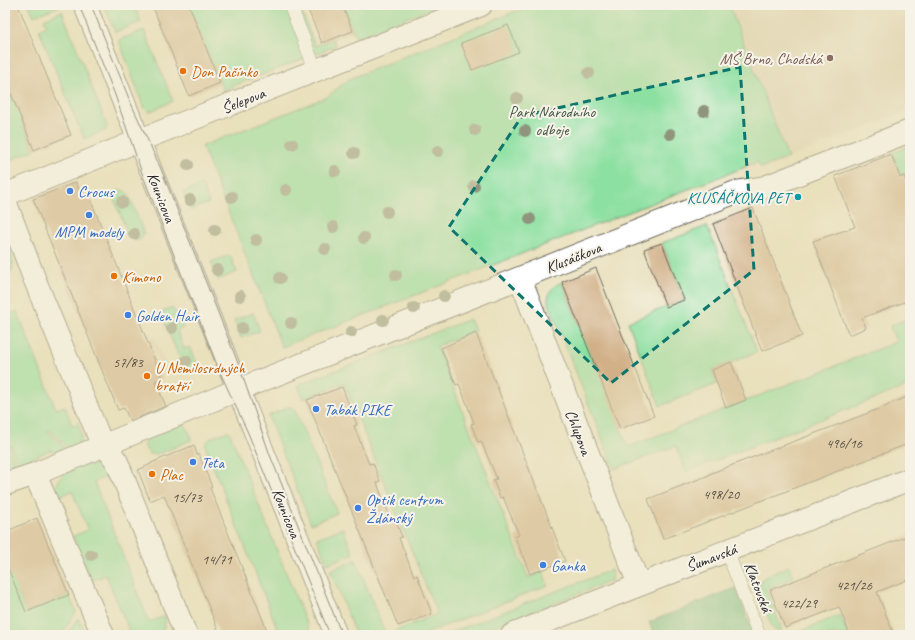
<svg xmlns="http://www.w3.org/2000/svg" width="915" height="640" viewBox="0 0 915 640" font-family="Caveat,sans-serif">
  <style>
    .built { fill: #dfd3b4 }
    .green { fill: #8ce0a1; stroke: #5c8666 }
    .forest { fill: #71be87; stroke: #4e7459 }
    .building { fill: #d1b088 }
    .lines { fill: none; stroke-linecap: round; stroke-linejoin: round }
    .lane-casing { stroke: #6e6a5e; stroke-width: 14 }
    .street-casing { stroke: #6e6a5e; stroke-width: 24 }
    .secondary-casing { stroke: #6e6a5e; stroke-width: 24 }
    .lane { stroke: #fff; stroke-width: 13 }
    .street { stroke: #fff; stroke-width: 22 }
    .secondary { stroke: #fff; stroke-width: 22 }
    .tram { stroke: #2b2b2b; stroke-width: 1 }
    .tree { fill: #8e957c }
    .marked { fill: none; stroke: #0f766e; stroke-width: 3; stroke-dasharray: 8 5; stroke-linejoin: round }
    .education-dot { fill: #8d6e63; stroke: #f7f3e8; stroke-width: 1.5 }
    .food-dot { fill: #e8710a; stroke: #f7f3e8; stroke-width: 1.5 }
    .shop-dot { fill: #3f7fe0; stroke: #f7f3e8; stroke-width: 1.5 }
    .culture-dot { fill: #0f9aa8; stroke: #f7f3e8; stroke-width: 1.5 }
    .labels { text-anchor: middle; stroke-width: 4; stroke-linejoin: round; paint-order: stroke }
    .number-label { font-size: 14px; fill: #544c42 }
    .education-label { font-size: 16px; fill: #785e54; stroke: #f7f3e8; text-anchor: end }
    .food-label { font-size: 16px; fill: #c56008; stroke: #f7f3e8; text-anchor: start }
    .street-label { font-size: 16px; fill: #2b2b2b; stroke: #f7f3e8 }
    .park-label { font-size: 16px; fill: #435848; stroke: #f7f3e8 }
    .shop-label { font-size: 16px; fill: #366cbe; stroke: #f7f3e8; text-anchor: start }
    .culture-label { font-size: 16px; fill: #0d838f; stroke: #f7f3e8; text-anchor: end }
  </style>
  <rect width="100%" height="100%" fill="#f7f3e8"/>
  <filter id="ink" filterUnits="userSpaceOnUse"><feTurbulence type="fractalNoise" baseFrequency=".025" numOctaves="2"/><feDisplacementMap in="SourceGraphic" scale="8" xChannelSelector="R" yChannelSelector="G"/><feConvolveMatrix kernelMatrix="1 2 1 2 8 2 1 2 1" color-interpolation-filters="sRGB"/></filter>
  <filter id="wash" filterUnits="userSpaceOnUse"><feTurbulence type="fractalNoise" baseFrequency=".012" numOctaves="4" result="noise"/><feDisplacementMap in="SourceGraphic" scale="16" xChannelSelector="R" yChannelSelector="G"/><feGaussianBlur stdDeviation="0.9" result="paint"/><feColorMatrix in="noise" values="0 0 0 0 0 0 0 0 0 0 0 0 0 0 0 0 0 1.4 0 .05"/><feComposite in="paint" operator="in"/></filter>
  <g filter="url(#wash)">
    <rect width="100%" height="100%" fill="#e9e0bc"/>
    <!-- built -->
    <path class="built" d="M729,5H910V110L788,158Z
      M154,336L166,365L163,373L149,338Z"/>
    <!-- green -->
    <path class="green" d="M29,5H59L60,6L34,16Z
      M104,5H134L141,22L115,32Z
      M188,5H299L315,46L333,39L336,46L223,90Z
      M342,5H440L356,38Z
      M531,5H729L788,158L761,168L758,162L282,347L202,146L327,97L349,79Z
      M62,11L107,126L106,130L84,139L39,30L47,26L44,19Z
      M144,30L173,101L149,112L145,108L141,100L119,40Z
      M5,79L16,107L20,106L24,115L20,117L34,150L5,162Z
      M910,146V184L906,173L901,175L893,155L890,154Z
      M202,185L209,203L190,210L183,192Z
      M120,190L125,191L128,194L143,230V236L139,240H133L129,236L114,199L115,193Z
      M707,226L757,352L712,370L717,384L660,406L628,322L684,300L662,243Z
      M5,239C10,252 20,268 5,277Z
      M230,255L237,272L218,280L211,262Z
      M562,282L628,447L896,342L890,326L910,318V385L686,472L676,446L614,469L548,301C548,291 553,286 562,282Z
      M172,308L176,312L183,328L177,331L184,349L190,347C194,355 206,381 185,371L162,317L163,312L167,309Z
      M17,311L56,409L65,406L72,425L78,423C83,436 83,442 72,451L49,430L47,431L69,452L60,456L51,450L18,464L11,446L9,447L15,465L5,469V316Z
      M253,313L260,331L241,338L234,320Z
      M470,319L475,331L437,346L528,577L543,572L548,585L422,635H397L395,631L437,614L344,383L303,399L298,385Z
      M288,407L294,408L337,513L311,524L268,416Z
      M184,423L191,436V440C180,444 160,456 149,454L144,445V442L150,437Z
      M229,431L311,635H280L205,446C207,436 221,434 229,431Z
      M91,464C100,465 105,468 109,476L94,482L149,622L165,616C166,623 164,630 159,635H117L129,630L106,575L91,581L73,536L88,530L72,491L57,497C51,476 74,466 91,464Z
      M343,528L353,554L327,564L317,538Z
      M356,560L386,635H356L330,570Z
      M789,566L793,578L766,589L782,630L778,632L775,630L772,627L759,592V585L761,580L767,576Z
      M8,567L26,612L69,595L76,612L61,635H5V568Z
      M611,570L612,574L611,581L473,635H444Z
      M840,615L848,635H791Z
      M78,618L86,635H67Z"/>
    <!-- forest -->
    <path class="forest" d="M736,588L754,635H654L649,622Z"/>
    <g id="blocks">
      <!-- building -->
      <path class="building" d="M5,5H18L71,135L34,150L5,79Z
        M152,5H189L220,83L189,96Z
        M306,5H342L353,31L322,43Z
        M508,25L519,52L472,70L461,43Z
        M891,154L900,178L904,176L910,193V300L862,318L866,328L849,335L813,241L855,227L835,176Z
        M76,182L81,195L88,193L162,378L155,381L166,406L130,421L124,408L118,410L33,199Z
        M753,208L802,336L762,351L713,224Z
        M662,243L684,300L666,307L644,249Z
        M596,268L654,416L620,429L562,282Z
        M476,333L565,561L530,574L515,537L519,535L503,497L500,498L493,480L497,479L481,441L478,442L471,424L474,423L467,404L459,384L456,385L441,348Z
        M731,362L746,400L726,408L712,370Z
        M342,387L357,425L354,426L369,464L373,463L380,481L377,483L384,502L392,521L395,519L402,537L399,538L414,576L417,575L432,614L398,626L307,400Z
        M910,396V443L663,539L648,499L709,475V474L889,405V404Z
        M194,445L197,455L199,454L212,487L210,488L269,635H220L164,495L150,501L138,470L151,464V463Z
        M37,518L69,595L26,612L5,561V532Z
        M910,535V579L877,592L894,635H850L839,607L785,628L770,590Z"/>
    </g>
  </g>
  <g filter="url(#ink)">
    <use href="#blocks" fill-opacity="0" stroke="#6e6a5e" stroke-width="1"/>
    <g class="lines">
      <!-- lane casing -->
      <g class="lane-casing">
        <path id="lane" d="M290,5L316,71
          M727,551L759,635"/>
      </g>
      <!-- street casing -->
      <g class="street-casing">
        <path id="street" d="M5,195L140,140L481,5
          M5,201L34,278L99,437L117,462L186,635
          M520,278L639,585
          M35,474L103,635
          M5,484L35,474L230,393L736,192L765,187L910,131
          M512,635L910,479"/>
      </g>
      <!-- secondary casing -->
      <g class="secondary-casing">
        <path id="secondary" d="M85,5C170,214 252,425 336,635"/>
      </g>
      <!-- lane -->
      <use href="#lane" class="lane"/>
      <!-- street -->
      <use href="#street" class="street"/>
      <!-- secondary -->
      <use href="#secondary" class="secondary"/>
      <!-- tram -->
      <path class="tram" d="M79,5L115,95L143,176L219,370L248,433L330,635
        M91,5L130,101L161,169L238,363L270,455L342,635"/>
    </g>
    <!-- trees -->
    <g class="tree">
      <circle cx="589" cy="73" r="6"/>
      <circle cx="517" cy="98" r="6"/>
      <circle cx="704" cy="111" r="6"/>
      <circle cx="475" cy="130" r="6"/>
      <circle cx="525" cy="131" r="6"/>
      <circle cx="670" cy="134" r="6"/>
      <circle cx="292" cy="144" r="6"/>
      <circle cx="438" cy="151" r="6"/>
      <circle cx="354" cy="153" r="6"/>
      <circle cx="188" cy="165" r="6"/>
      <circle cx="335" cy="171" r="6"/>
      <circle cx="474" cy="186" r="6"/>
      <circle cx="286" cy="190" r="6"/>
      <circle cx="232" cy="197" r="6"/>
      <circle cx="190" cy="200" r="6"/>
      <circle cx="122" cy="202" r="6"/>
      <circle cx="387" cy="212" r="6"/>
      <circle cx="530" cy="219" r="6"/>
      <circle cx="333" cy="227" r="6"/>
      <circle cx="215" cy="230" r="6"/>
      <circle cx="134" cy="234" r="6"/>
      <circle cx="364" cy="238" r="6"/>
      <circle cx="256" cy="240" r="6"/>
      <circle cx="325" cy="249" r="6"/>
      <circle cx="217" cy="270" r="6"/>
      <circle cx="396" cy="275" r="6"/>
      <circle cx="280" cy="278" r="6"/>
      <circle cx="240" cy="296" r="6"/>
      <circle cx="444" cy="296" r="6"/>
      <circle cx="414" cy="308" r="6"/>
      <circle cx="383" cy="320" r="6"/>
      <circle cx="291" cy="323" r="6"/>
      <circle cx="172" cy="328" r="6"/>
      <circle cx="242" cy="328" r="6"/>
      <circle cx="351" cy="332" r="6"/>
      <circle cx="186" cy="361" r="6"/>
      <circle cx="91" cy="555" r="6"/>
    </g>
  </g>
  <!-- marked area -->
  <path d="M0 0H915V640H0ZM740,67L754,270L611,383L449,227L522,116Z" fill="#e9e0bc" fill-opacity=".55" fill-rule="evenodd"/>
  <path class="marked" d="M740,67L754,270L611,383L449,227L522,116Z"/>
  <!-- markers -->
  <circle class="education-dot" cx="830" cy="58" r="4"/>
  <g class="food-dot">
    <circle cx="183" cy="71" r="4"/>
    <circle cx="114" cy="276" r="4"/>
    <circle cx="147" cy="376" r="4"/>
    <circle cx="152" cy="474" r="4"/>
  </g>
  <g class="shop-dot">
    <circle cx="70" cy="191" r="4"/>
    <circle cx="89" cy="215" r="4"/>
    <circle cx="128" cy="315" r="4"/>
    <circle cx="316" cy="409" r="4"/>
    <circle cx="193" cy="462" r="4"/>
    <circle cx="358" cy="508" r="4"/>
    <circle cx="543" cy="565" r="4"/>
  </g>
  <circle class="culture-dot" cx="798" cy="197" r="4"/>
  <g class="labels">
    <!-- number labels -->
    <g class="number-label">
      <text x="128" y="367">57/83</text>
      <text x="844" y="448">496/16</text>
      <text x="721" y="499">498/20</text>
      <text x="187" y="502">15/73</text>
      <text x="217" y="564">14/71</text>
      <text x="854" y="590">421/26</text>
      <text x="799" y="608">422/29</text>
    </g>
    <!-- education labels -->
    <g class="education-label">
      <text x="822" y="64">MŠ Brno, Chodská</text>
    </g>
    <!-- food labels -->
    <g class="food-label">
      <text x="191" y="77">Don Pačínko</text>
      <text x="122" y="282">Kimono</text>
      <text x="155" y="373">U Nemilosrdných<tspan x="155" dy="18">bratří</tspan></text>
      <text x="160" y="480">Plac</text>
    </g>
    <!-- street labels -->
    <g class="street-label">
      <text transform="translate(243 100) rotate(-22)" y="6">Šelepova</text>
      <text transform="translate(162 197) rotate(69)" y="6">Kounicova</text>
      <text transform="translate(573 257) rotate(-22)" y="6">Klusáčkova</text>
      <text transform="translate(579 432) rotate(69)" y="6">Chlupova</text>
      <text transform="translate(287 513) rotate(68)" y="6">Kounicova</text>
      <text transform="translate(711 557) rotate(-21)" y="6">Šumavská</text>
      <text transform="translate(759 587) rotate(69)" y="6">Klatovská</text>
    </g>
    <!-- park labels -->
    <g class="park-label">
      <text x="552" y="117">Park Národního<tspan x="552" dy="18">odboje</tspan></text>
    </g>
    <!-- shop labels -->
    <g class="shop-label">
      <text x="78" y="197">Crocus</text>
      <text x="89" y="237" text-anchor="middle">MPM modely</text>
      <text x="136" y="321">Golden Hair</text>
      <text x="324" y="415">Tabák PIKE</text>
      <text x="201" y="468">Teta</text>
      <text x="366" y="505">Optik centrum<tspan x="366" dy="18">Ždánský</tspan></text>
      <text x="551" y="571">Ganka</text>
    </g>
    <!-- culture labels -->
    <g class="culture-label">
      <text x="790" y="203">KLUSÁČKOVA PET</text>
    </g>
  </g>
  <!-- margin -->
  <rect width="915" height="640" fill="none" stroke="#f7f3e8" stroke-width="20"/>
</svg>
